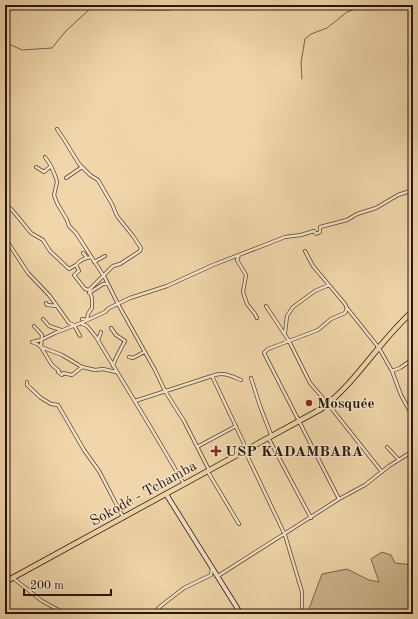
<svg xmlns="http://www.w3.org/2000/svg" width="418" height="619" viewBox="0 0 418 619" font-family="'Old Standard TT',serif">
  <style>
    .green { fill: #ceb58f; stroke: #7b654e }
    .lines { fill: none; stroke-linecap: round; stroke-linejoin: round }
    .stream { stroke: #77614b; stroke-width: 1 }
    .minor-casing { stroke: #5a4534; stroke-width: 4 }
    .secondary-casing { stroke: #28150d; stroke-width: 5.5 }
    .primary-casing { stroke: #28150d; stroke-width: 6 }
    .minor { stroke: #f5e4c8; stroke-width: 2.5 }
    .secondary { stroke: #f5e4c8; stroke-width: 4 }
    .primary { stroke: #f0d6aa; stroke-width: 4.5 }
    .poi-dot { fill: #8f2418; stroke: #f5e4c8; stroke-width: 1.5 }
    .labels { text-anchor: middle; stroke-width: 3; stroke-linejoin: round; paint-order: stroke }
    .poi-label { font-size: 15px; font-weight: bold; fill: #28150d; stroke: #f5e4c8; text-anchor: start }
    .street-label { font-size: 15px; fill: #28150d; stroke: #f5e4c8 }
  </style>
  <rect width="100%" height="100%" fill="#f0d6aa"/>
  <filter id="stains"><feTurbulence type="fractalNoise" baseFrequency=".005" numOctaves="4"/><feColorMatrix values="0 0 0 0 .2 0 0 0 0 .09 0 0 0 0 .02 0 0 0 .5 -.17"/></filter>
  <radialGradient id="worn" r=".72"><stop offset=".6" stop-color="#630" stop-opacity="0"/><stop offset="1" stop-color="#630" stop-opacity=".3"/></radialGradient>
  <!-- green -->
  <path class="green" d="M382,552L391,555L395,563L413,565V614H307L322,574L347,569L369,580L379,582L371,559Z"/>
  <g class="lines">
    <!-- stream -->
    <path class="stream" d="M137,5L138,10H170L180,5
      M5,42L22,50L52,48L65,32L94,5
      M302,79L301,63L305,39L311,34L327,28L347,12L358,8L360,5"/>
    <!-- minor casing -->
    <g class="minor-casing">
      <path id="minor" d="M57,129L65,141L79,164L90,175L98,180L112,204L117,216L133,236L141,248L140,251L120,264L113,266L89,290L92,298V308L88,314L87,320L82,319
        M45,157L51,166
        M36,167L44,172L51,166L56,178L57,182L54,195L57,203L67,220L69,226L76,233L105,278L118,304L155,370L165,391L184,421L209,470
        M66,178L82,167
        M5,204L13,211L31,233L43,240L50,251L69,269L76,265L79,271L74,275L85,289L89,290
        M5,238L28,273L49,295L57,306
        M305,251L313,266L345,304L347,308L345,313L331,319L318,330L268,349L264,353L339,499
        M83,253L85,255L86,257
        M239,255L237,260L246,275L243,292L247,304L255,314L257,318
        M94,262L105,256
        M76,265C80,260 84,258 91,257
        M89,293L103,284H108
        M46,303L47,305L57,306L69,323L74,325L80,336
        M266,306L289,341L310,383L328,404L382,472
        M347,308L379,348L392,371L401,395L413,417
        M43,319L49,326L61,330
        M82,324L87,326L96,337L151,428L184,484
        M34,326L42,335L41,347L52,365L59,371L58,372L62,375L63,373L72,375L82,367L95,370L103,369L116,372
        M111,328L116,335L125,341C122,347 114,360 113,366
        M285,333L287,316L293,307L315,291L329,285
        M98,340L101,332
        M32,342L41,340L55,333L81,323L105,312L109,308L130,298L167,286L213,265L285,237L301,235L314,231L316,234L320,232V227L347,220L357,214L376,208L398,195L413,190
        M32,342L37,344L41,347L62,355L82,367
        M129,357L133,358L144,352
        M392,371L400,368L413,359
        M212,376C223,371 231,376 241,380
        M251,378L260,406L272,437
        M27,382V385L41,398L51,404L58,405L84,450L99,471L123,517
        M135,401L212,376L247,450
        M269,439L311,518
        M197,447L236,426
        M387,447L399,460
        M245,451L285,535L302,592V614
        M208,472L239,524
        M218,576L339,499L365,485L389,466L413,451
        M13,578L42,601L66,614
        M152,614L162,605L184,588L211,575L212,568"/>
    </g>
    <!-- secondary casing -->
    <g class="secondary-casing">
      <path id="secondary" d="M166,494L241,614"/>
    </g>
    <!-- primary casing -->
    <g class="primary-casing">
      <path id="primary" d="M5,582L321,409C357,382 379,341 413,311"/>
    </g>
    <!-- minor -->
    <use href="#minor" class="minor"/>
    <!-- secondary -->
    <use href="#secondary" class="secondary"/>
    <!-- primary -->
    <use href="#primary" class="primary"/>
  </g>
  <!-- markers -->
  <g class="poi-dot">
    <circle cx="309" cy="403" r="4"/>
    <path d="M214 445h4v4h4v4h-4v4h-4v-4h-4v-4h4z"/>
  </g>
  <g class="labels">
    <!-- poi labels -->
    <g class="poi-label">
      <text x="317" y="408">Mosquée</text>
      <text x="225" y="456">USP KADAMBARA</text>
    </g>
    <!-- street labels -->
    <g class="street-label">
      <text transform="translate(143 493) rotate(-29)" y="5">Sokodé - Tchamba</text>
    </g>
  </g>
  <!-- margin -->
  <rect width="418" height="619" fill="none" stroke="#f0d6aa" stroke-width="20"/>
  <rect x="6" y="6" width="406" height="607" fill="none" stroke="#28150d" stroke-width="2"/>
  <rect x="10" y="10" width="398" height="599" fill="none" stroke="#28150d"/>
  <!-- scale -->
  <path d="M24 589v6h87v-6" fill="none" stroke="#28150d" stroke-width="2"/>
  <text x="30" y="589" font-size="12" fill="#28150d" stroke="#f5e4c8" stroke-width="3" paint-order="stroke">200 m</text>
  <rect width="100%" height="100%" filter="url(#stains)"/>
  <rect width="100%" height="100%" fill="url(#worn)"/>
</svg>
